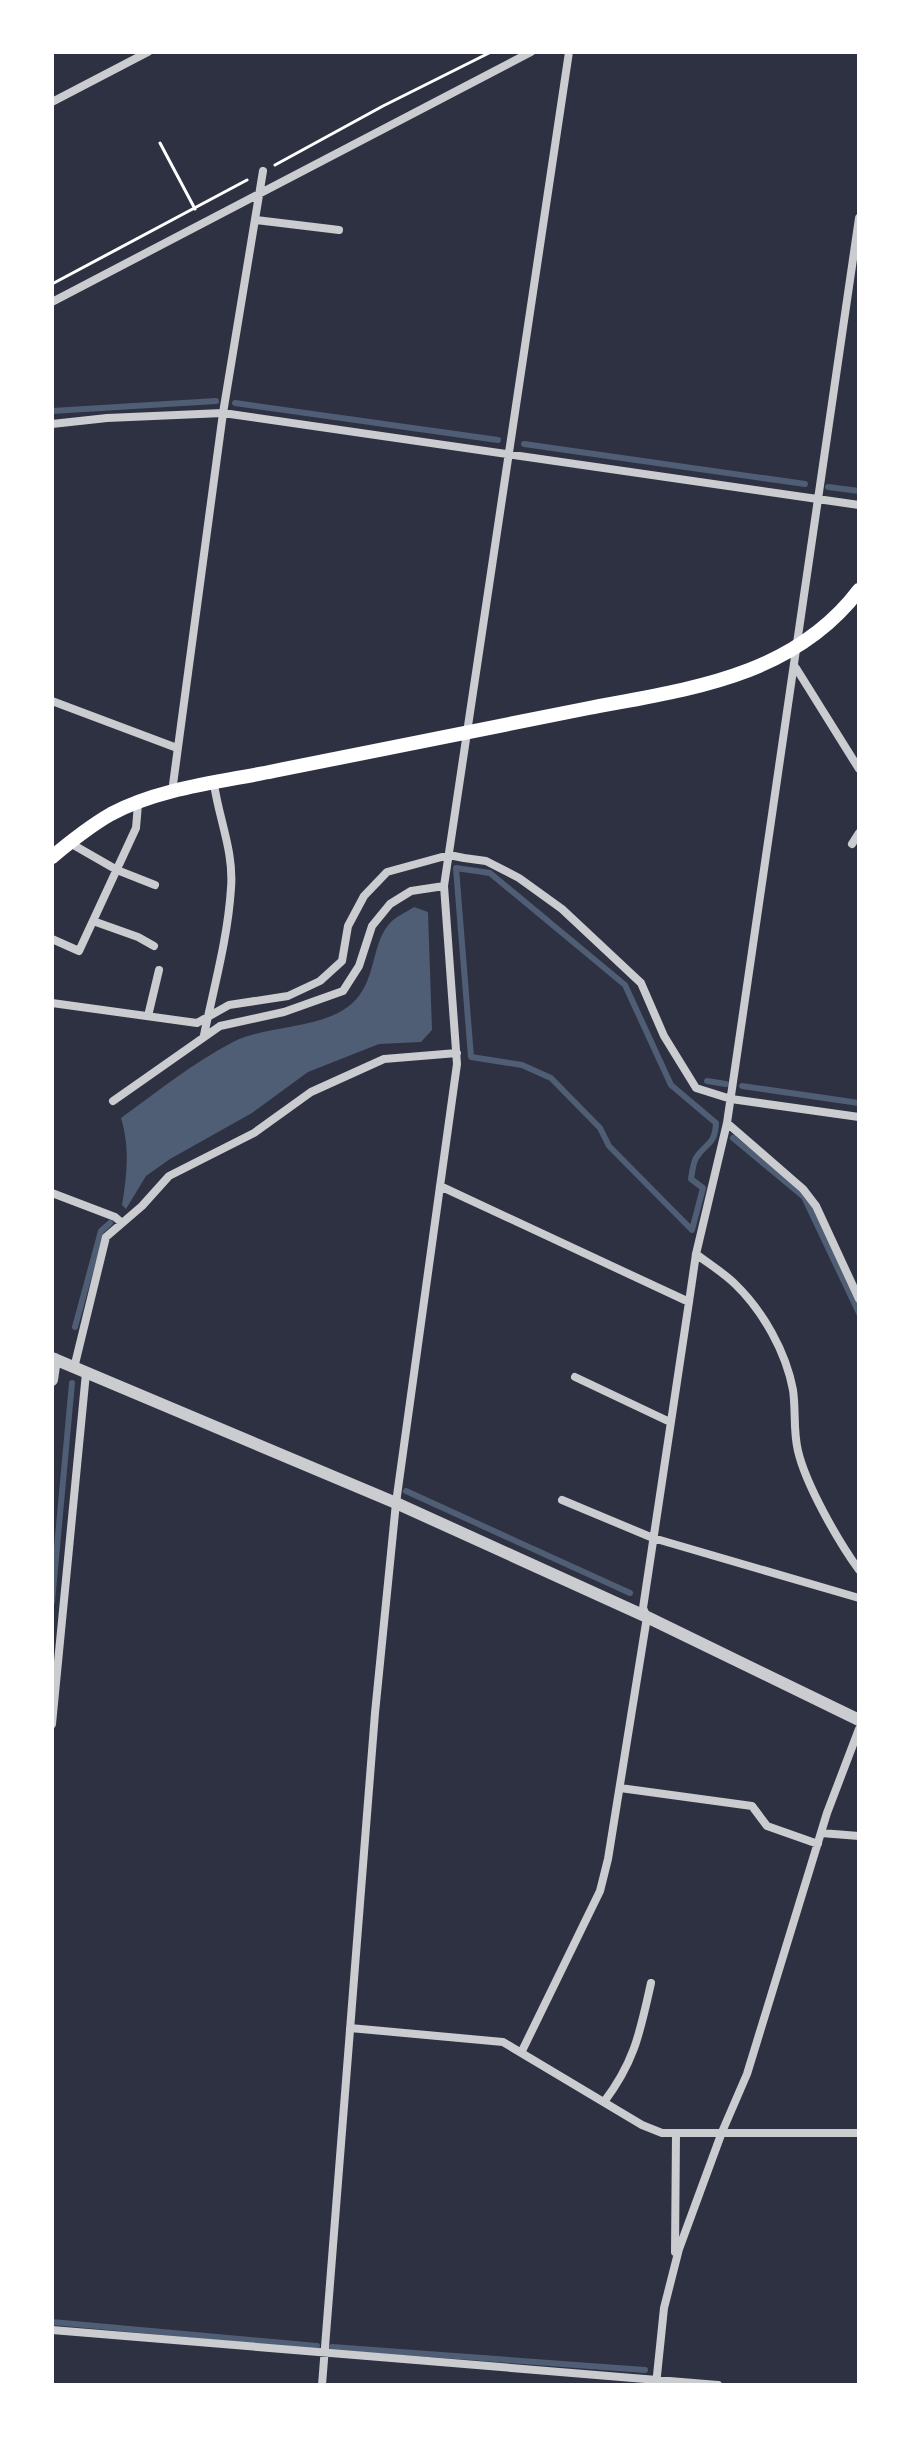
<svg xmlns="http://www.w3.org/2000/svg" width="911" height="2437" viewBox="0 0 911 2437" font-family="Helvetica,sans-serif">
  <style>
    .water { fill: #4f5d75 }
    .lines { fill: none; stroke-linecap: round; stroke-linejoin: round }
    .stream { stroke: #4f5d75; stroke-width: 6 }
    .path { stroke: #fff; stroke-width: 3 }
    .minor { stroke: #caccd0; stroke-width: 8 }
    .tertiary { stroke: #caccd0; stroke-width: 12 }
    .secondary { stroke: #fff; stroke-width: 14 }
  </style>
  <rect width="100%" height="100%" fill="#2d3142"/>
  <!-- water -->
  <path class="water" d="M414,907L428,912L432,1030L421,1042L379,1044L308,1072L252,1113L170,1159L146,1176L126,1209L122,1205C127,1174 130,1148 121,1118C157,1092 194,1062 233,1042C263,1026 320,1029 349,1006C379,983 369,941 393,920C399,915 408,911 414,907Z"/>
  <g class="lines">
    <!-- stream -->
    <path class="stream" d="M235,403L498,440
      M52,411L216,401
      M524,444L805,484
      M828,487L859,491
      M456,868L490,873L625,985L671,1085L716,1123C715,1146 705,1143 696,1158C693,1163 692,1173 691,1179L703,1188L692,1230L609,1146L600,1128L551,1078L522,1065L471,1057Z
      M707,1081L726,1084
      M742,1086L859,1103
      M733,1138L804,1197L859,1313
      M75,1327L101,1231L110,1223
      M406,1491L630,1593
      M52,1602L72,1383
      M52,2322L317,2346
      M332,2347L645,2370"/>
    <!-- path -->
    <path class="path" d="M160,143L195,209
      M275,165L383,106L491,52
      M52,284L247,180"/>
    <!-- minor -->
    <path class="minor" d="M52,102L148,52
      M256,220L339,230
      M52,302L531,52
      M52,424L107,418L223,413L859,505
      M796,668L859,769
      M52,701L177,748
      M172,792L223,413L263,171
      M70,843L117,870L155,885
      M852,844L859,833
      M93,921L138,937L154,946
      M52,939L79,951L136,828L138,804
      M52,1003L197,1023L229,1005L288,996L320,981L342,961L348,926L364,896L387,872L449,855L464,858L486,861L519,878L562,909L641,983L664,1036L696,1088L731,1099L859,1117
      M148,1016L159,970
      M204,1035C214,987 228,937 231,888C234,852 219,819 214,784
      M113,1101L220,1026L284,1012L343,991L359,966L372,926L390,904L411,891L444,886
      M727,1123L803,1189L816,1206L859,1299
      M440,1186L689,1302
      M52,1193L115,1217L122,1223
      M696,1254C709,1264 724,1273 735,1284C763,1311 786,1352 793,1390C796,1410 793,1431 798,1451C806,1485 838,1541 859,1570
      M74,1368L106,1237L142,1206L169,1176L254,1133L311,1092L384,1059L457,1053
      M575,1377L670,1422
      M562,1500L653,1538L859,1598
      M52,1724L86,1373
      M620,1788L752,1806L767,1826L818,1844
      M821,1833L859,1836
      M350,2028L503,2042L642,2125L662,2133H859
      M521,2053L600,1891L608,1859L647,1617L643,1608L689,1302L696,1254L727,1123L859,218
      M604,2102C635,2061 640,2032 651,1983
      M675,2252L676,2133
      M52,2330L718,2385
      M322,2385L375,1713L396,1503L457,1064L444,886L569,52
      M656,2385L664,2308L679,2249L722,2132L747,2074L827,1813L859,1729"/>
    <!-- tertiary -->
    <path class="tertiary" d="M52,1358L396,1503L647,1617L859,1720
      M52,1380L55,1359"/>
    <!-- secondary -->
    <path class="secondary" d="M52,857C70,842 90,826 111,814C160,788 221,782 274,771C379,749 484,728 589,708C689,689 793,677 859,590"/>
  </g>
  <!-- border -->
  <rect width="911" height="2437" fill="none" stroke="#ffffff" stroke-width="108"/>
</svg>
